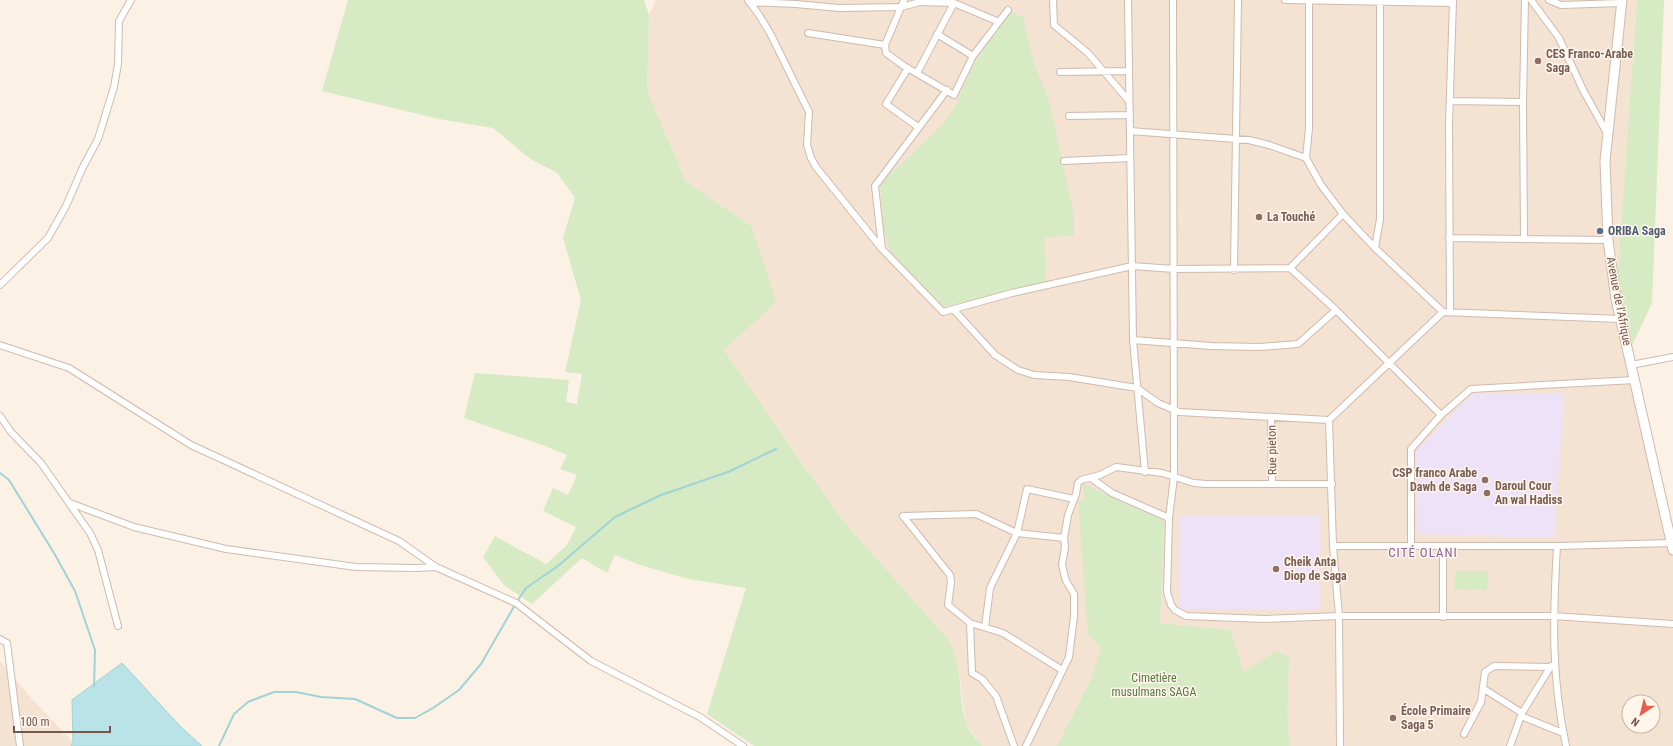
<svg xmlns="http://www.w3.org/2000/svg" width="1673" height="746" viewBox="0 0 1673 746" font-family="'Roboto Condensed',sans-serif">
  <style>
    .residential { fill: #f4e2d3; fill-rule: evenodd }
    .education { fill: #eee2f8 }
    .green { fill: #d6eac3 }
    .water { fill: #b9e3e6; stroke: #a0d3d7 }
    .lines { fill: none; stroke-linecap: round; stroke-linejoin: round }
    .stream { stroke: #a0d3d7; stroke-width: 2 }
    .street-casing { stroke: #d0baae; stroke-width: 8 }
    .secondary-casing { stroke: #d3b9ab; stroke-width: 11 }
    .street { stroke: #fff; stroke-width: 6 }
    .secondary { stroke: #fff; stroke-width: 9 }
    .education-dot { fill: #8d6e63; stroke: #fff5eb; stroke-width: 1.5 }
    .service-dot { fill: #5c6f8a; stroke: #fff5eb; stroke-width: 1.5 }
    .labels { text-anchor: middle; stroke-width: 3; stroke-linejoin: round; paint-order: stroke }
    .education-label { font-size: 12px; font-weight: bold; fill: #785e54; stroke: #fff5eb; text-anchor: start }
    .service-label { font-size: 12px; font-weight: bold; fill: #4e5e75; stroke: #fff5eb; text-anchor: start }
    .street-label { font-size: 12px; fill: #75564a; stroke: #fff5eb }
    .park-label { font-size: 12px; fill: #577a42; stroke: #fff5eb }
    .neighbourhood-label { font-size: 13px; letter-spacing: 1px; fill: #836698; stroke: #fff5eb }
  </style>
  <rect width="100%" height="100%" fill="#fcf1e5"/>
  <!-- residential -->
  <path class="residential" d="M656,0H1637L1617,283L1673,556V746H983L966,725L960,679L947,638L846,524L805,468L724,350L751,226L686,182L647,91L649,15ZM1629,702H1653V726H1629Z
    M0,661L33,700L73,742L71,746H0Z"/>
  <!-- education -->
  <path class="education" d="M1473,393L1564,394L1554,538L1417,534L1416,451Z
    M1179,515L1320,516V610L1179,609Z"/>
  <!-- green -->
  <path class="green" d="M348,0H644L649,15L647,91L686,182L751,226L776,302L724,350L805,468L846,524L947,638C963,664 958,695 966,723C968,731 978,740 983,746H754L707,714L746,588L689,579L640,565L615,555L607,573L582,558L532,604L504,585L483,557L495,536L546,564L567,545L576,527L543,511L553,488L568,495L577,475L560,469L567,455L545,446L464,418L475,373L569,380L566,402L577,404L582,374L565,372L581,300L563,238L575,198L557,173L529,158L493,128L439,119L322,91Z
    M1637,0H1664L1652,303L1627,356L1617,283Z
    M1011,12L1023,17L1033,61L1049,101L1074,215V236L1044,237L1046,283L942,307L891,253L882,225L883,211L880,187L888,175L895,170L939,128L954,109L973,66L993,36Z
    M1082,483L1164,521L1160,623L1230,630L1244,672L1276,651L1289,657L1287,711L1289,746H1057L1092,678L1101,648L1088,634L1078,501L1085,500Z
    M1456,571H1488L1487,590L1454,589Z"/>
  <!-- water -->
  <path class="water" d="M122,663L180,726L202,746H71L73,742L72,700Z"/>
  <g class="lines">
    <!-- stream -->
    <path class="stream" d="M0,473L9,480L54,553L75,591L95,650L94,686
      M219,746L234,714L248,702L274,692H296L321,697L355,699L397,718H415L433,708L459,690L481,664L516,603L526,588L558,566L615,517L661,495L728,472L776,449"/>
    <!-- street casing -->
    <g class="street-casing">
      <path id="street" d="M748,0L759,15L770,33L809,112L807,145L811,158L816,167L882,249L943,312L1012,293L1132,266L1174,269L1290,268L1343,214
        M904,0L885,45L886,53L904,66L954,95L973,56L1008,10
        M1053,0L1054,25L1088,53L1129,101
        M1128,0L1133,340L1145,472
        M1173,0L1174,477L1169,518L1167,592L1171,605L1175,610L1186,616L1265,619L1339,616H1553L1673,624
        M1285,0L1453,3
        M1531,0L1559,38L1583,90L1608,135
        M1549,0L1561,5L1621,3
        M1309,1V128L1306,158L1321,185L1343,214L1375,248L1443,312L1621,319
        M749,2L796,4L839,8L901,7L920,2L954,3
        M808,33L885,45
        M937,34L973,56
        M908,68L886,104L918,127
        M1060,72L1129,71
        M917,73L954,3L999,22
        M1450,101L1523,102
        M1069,116L1130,115
        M1130,131L1249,140L1269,145L1306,158
        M1064,161L1130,158
        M1449,238L1608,240
        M1524,239L1523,102L1525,0
        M1375,248L1380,219V0
        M882,249L875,186L947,90
        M1290,268L1336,310L1441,415
        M1234,270L1238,0
        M0,285L48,238L66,206L83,167L98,139L114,87L118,64L119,21L131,0
        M954,310L995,355L1018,370L1034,375L1069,377L1137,388L1158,403L1179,412L1329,420L1443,312
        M1450,312L1449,124L1453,0
        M1133,340L1211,346L1260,347L1298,344L1336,310
        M0,345L69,368L191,445L399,541L436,567L516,603L591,661L700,717L743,746
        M1631,365L1673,357
        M0,416L11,432L41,463L90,533L98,550L118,626
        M1271,417L1272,484
        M1329,420L1333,546L1339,616L1340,746
        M1091,478L1112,493L1169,518
        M70,503L134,527L226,549L356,567L416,568L436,567
        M903,516L950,575L951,582L948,605L970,623L1003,633L1062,670
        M903,516L976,514L1017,533L1064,538
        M1333,546H1557L1671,543
        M1557,546C1553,617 1551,676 1566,746
        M1411,547V449L1441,415L1471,389L1635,380
        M1443,617V546
        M970,623L972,673L982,679L996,696L1014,746
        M985,627L990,588L1017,533L1027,489L1074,499
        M0,639L7,643L20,746
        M1484,689L1522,713
        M1521,716L1563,733
        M1464,734L1481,702L1485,672L1494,666L1549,667
        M1026,746L1069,657L1074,616V594L1066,581L1062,565L1065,547L1064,538L1068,515L1076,494L1078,483L1081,480L1100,475L1116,467L1162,473L1194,483L1206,484H1332
        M1510,746L1522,713L1551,666"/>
    </g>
    <!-- secondary casing -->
    <g class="secondary-casing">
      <path id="secondary" d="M1622,0L1605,161L1608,240L1616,299L1673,550"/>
    </g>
    <!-- street -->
    <use href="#street" class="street"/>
    <!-- secondary -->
    <use href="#secondary" class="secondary"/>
  </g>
  <!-- markers -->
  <g class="education-dot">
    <circle cx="1538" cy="61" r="4"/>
    <circle cx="1259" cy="217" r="4"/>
    <circle cx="1485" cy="480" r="4"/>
    <circle cx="1487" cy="493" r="4"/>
    <circle cx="1276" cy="569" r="4"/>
    <circle cx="1393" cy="718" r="4"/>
  </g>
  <circle class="service-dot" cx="1600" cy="231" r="4"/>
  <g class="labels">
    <!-- education labels -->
    <g class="education-label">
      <text x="1546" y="58">CES Franco-Arabe<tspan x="1546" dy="14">Saga</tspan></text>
      <text x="1267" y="221">La Touché</text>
      <text x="1477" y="477" text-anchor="end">CSP franco Arabe<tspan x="1477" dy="14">Dawh de Saga</tspan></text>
      <text x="1495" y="490">Daroul Cour<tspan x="1495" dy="14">An wal Hadiss</tspan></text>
      <text x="1284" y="566">Cheik Anta<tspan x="1284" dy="14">Diop de Saga</tspan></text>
      <text x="1401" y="715">École Primaire<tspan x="1401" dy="14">Saga 5</tspan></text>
    </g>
    <!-- service labels -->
    <g class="service-label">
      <text x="1608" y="235">ORIBA Saga</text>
    </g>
    <!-- street labels -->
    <g class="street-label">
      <text transform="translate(1619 301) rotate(79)" y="4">Avenue de l'Afrique</text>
      <text transform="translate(1272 450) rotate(-91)" y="4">Rue pieton</text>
    </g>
    <!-- park labels -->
    <g class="park-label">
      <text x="1154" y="682">Cimetière<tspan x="1154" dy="14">musulmans SAGA</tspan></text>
    </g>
    <!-- neighbourhood labels -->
    <g class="neighbourhood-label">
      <text x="1423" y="557">CITÉ OLANI</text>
    </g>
  </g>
  <!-- north arrow -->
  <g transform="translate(1641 714) rotate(215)"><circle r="19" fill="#fff5eb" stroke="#c8b5ab"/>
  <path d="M0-3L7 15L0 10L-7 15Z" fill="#e5604b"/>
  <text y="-6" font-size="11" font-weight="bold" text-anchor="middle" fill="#75564a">N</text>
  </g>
  <!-- scale -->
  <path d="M14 726v6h96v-6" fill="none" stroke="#75564a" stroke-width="2"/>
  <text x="20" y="726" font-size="12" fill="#75564a" stroke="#fff5eb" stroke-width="3" paint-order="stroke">100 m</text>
</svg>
